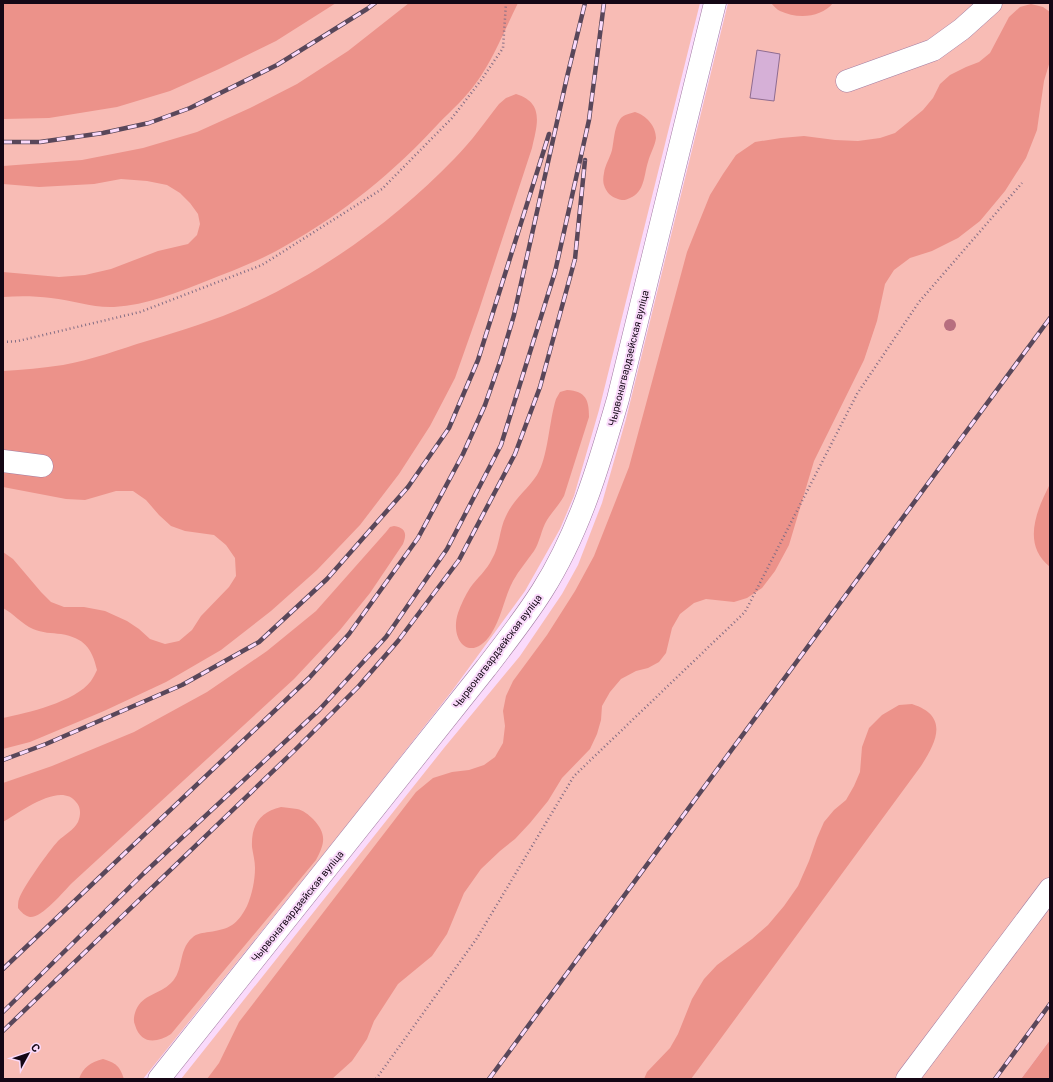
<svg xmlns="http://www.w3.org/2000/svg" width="1053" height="1082" viewBox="0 0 1053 1082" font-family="Roboto,sans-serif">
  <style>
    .green { fill: #f8bcb5 }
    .forest { fill: #ec928a }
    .building { fill: #d6b0d7; stroke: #8f6c90 }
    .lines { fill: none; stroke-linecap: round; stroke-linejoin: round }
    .minor-casing { stroke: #a27da2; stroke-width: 23 }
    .path { stroke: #836d84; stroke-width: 2.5; stroke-dasharray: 1 3; stroke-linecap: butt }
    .minor { stroke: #fff; stroke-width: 22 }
    .rail-casing { stroke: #59475a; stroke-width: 4.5 }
    .rail { stroke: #fadafb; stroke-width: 3; stroke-dasharray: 9; stroke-linecap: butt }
    .tree { fill: #b76e7f }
    .labels { text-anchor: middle; stroke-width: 4; stroke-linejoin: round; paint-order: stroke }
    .street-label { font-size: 10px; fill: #140715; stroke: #fadafb }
  </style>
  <rect width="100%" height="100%" fill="#fadafb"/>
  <!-- green -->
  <path class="green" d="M3,3H700L599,410L574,496L560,529L525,591L452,691L355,815L143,1079H3Z
    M728,3H1050V1040L1021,1079H181L444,748L520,656L562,594L578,565L602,503L626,419Z"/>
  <!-- forest -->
  <path class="forest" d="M3,3H336L276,41L219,69L170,91L117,107L49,118L3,119Z
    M409,3H518C505,29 493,60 476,83C466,97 452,110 439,123C394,172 344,213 285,246C261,260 235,270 209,280C179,292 147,305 114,307C93,308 72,300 51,298C35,296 19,296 3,297V272L59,277L85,275L111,269L158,251L188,244L197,235L200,224L198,214L190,203L180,193L167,185L147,181L121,179L94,184L39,187L3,184V166L82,160L143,148L197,132L250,108L297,84L348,51Z
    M771,3H833C821,18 797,19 780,11C777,10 774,6 771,3Z
    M1031,4L1043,7L1050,12V61L1044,81L1037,130L1026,158L1005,191L980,221L958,238L932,251L910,258L894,270L885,284L877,321L864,360L814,461L789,545L775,571L762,588L747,598L734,602L706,599L694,603L680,614L672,628L666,653L659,662L648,668L636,671L621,679L610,692L602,706L601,720L597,734L590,749L562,778L548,801L530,823L515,839L500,851L481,869L464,893L447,934L432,956L398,984L374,1021L367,1039L352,1061L332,1079H207L219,1063L239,1022L416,792L433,778L452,772L469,770L484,765L495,757L503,743L505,726L503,711L506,696L513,681L547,635L575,591L594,556L629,467L687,252L710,195L723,174L736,155L755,142L781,138L804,136L835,140L858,141L880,138L895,133L923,110L933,98L940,84L950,75L966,67L979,62L990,53L1009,17L1020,7Z
    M516,94C545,103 537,125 532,148L479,310L455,378L430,426L399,474L360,525L317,570L271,611L221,650L166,682L104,711L30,742L3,749V718C27,713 75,702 91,681C93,678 95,674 97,670C92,648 84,638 61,634C52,633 42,633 33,629C22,624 14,614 3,608V552L13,559L41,592L51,602L64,607H84L105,611L127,621L139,629L150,639L165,644L179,641L192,630L201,616L229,587L236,576L235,558L226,545L214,535L185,531L171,526L159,515L146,500L133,491H116L85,500L66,499L3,487V371C23,370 43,368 63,365C92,360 120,349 147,341C180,331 216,320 247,306C325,271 396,219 455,158C471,142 485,122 499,104L506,98Z
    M635,112C646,115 656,126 656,138C655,146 650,154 648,162C644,174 645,192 630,198C626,200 623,201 618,199C611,197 606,192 604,185C603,182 603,177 604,173C605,165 610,158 612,150C614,141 614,129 619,121C622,115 628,114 635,112Z
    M567,390C586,391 589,400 589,417L564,496C559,505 552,512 547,520C541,530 540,542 534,551C527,561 519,570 513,581C504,598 502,617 491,634C471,664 449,641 458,613C461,604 465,596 470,588C477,578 487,570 492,559C500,546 499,530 506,516C513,500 527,490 537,475C548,458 549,421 556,399L560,392Z
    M1050,484V567C1022,545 1036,511 1050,484Z
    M394,526C406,528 407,534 403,544L370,593L340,630L294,679L72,883C63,892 42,918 30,917C25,916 21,912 18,908C18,905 18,901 19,899C23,887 49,851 58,841C64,835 74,830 78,822C81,815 81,807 76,802C60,781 19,813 3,822V783L52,766L134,732L207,692L267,651L316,611L386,532L390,527Z
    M912,704C949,716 937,741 921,766L691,1079H644L647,1072L670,1048L678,1034L692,999L704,979L717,965L752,939L768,925L784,906L798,886L809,861L817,838L824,822L834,810L846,800L854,786L860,772L862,747L869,728L882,715L899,705Z
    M281,807C287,808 292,808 297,809C303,810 309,815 313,819C327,834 325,843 316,860L171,1034C157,1043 141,1045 135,1025C133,1021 134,1015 136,1010C143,994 159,995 171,983C184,971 178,950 192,938C197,933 203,933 209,932C230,929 237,925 247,906C252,895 255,880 255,868C255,861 253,854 252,847C251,825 260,812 281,807Z
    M1050,1040V1079H1021Z
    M103,1059C116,1063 120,1066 124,1079H79C83,1067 91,1062 103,1059Z"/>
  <!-- building -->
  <path class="building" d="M757,50L780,54L774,101L750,98Z"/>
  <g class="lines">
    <!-- minor casing -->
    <g class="minor-casing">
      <path id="minor" d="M847,81L933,50L962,29L991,3
        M3,461L42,466
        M159,1079L486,668C505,643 525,618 542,591C579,533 599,465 618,399L715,3
        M907,1079L1050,889"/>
    </g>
    <!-- path -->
    <path class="path" d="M3,342L18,341L140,312L262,265L382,189L452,118L482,79L503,48L506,3
      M376,1079L477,938L574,776L745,612L857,394L919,302L1022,183"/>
    <!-- minor -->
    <use href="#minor" class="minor"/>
    <!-- rail casing -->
    <g class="rail-casing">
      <path id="rail" d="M3,142H40L103,133L149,123L190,108L277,65L367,9L375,3
        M3,760L46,744L182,685L259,642L327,579L408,487L449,428L478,360L549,134
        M3,969L309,678L349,634L418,538L463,454L485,405L501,359L514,315L567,77L585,3
        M3,1012L143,874L319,710L386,637L447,549L501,445L555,272L589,120L604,3
        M3,1031L295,750L358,687L398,641L459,560L515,454L540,387L575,259L585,160
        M489,1079L1050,318
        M995,1079L1050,1004"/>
    </g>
    <!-- rail -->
    <use href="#rail" class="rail"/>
  </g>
  <!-- trees -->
  <circle class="tree" cx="950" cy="325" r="6"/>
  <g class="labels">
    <!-- street labels -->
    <g class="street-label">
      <text transform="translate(628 358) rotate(-76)" y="4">Чырвонагвардзейская вуліца</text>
      <text transform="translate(497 651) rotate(-53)" y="4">Чырвонагвардзейская вуліца</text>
      <text transform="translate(297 906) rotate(-51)" y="4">Чырвонагвардзейская вуліца</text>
    </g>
  </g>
  <!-- border -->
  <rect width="1053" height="1082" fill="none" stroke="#140715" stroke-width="8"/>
  <!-- north arrow -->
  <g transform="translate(28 1054) rotate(50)" stroke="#fadafb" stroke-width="3" paint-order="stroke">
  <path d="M0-3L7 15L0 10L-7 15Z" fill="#140715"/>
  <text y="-6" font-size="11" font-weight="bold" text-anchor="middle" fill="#140715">С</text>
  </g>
</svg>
